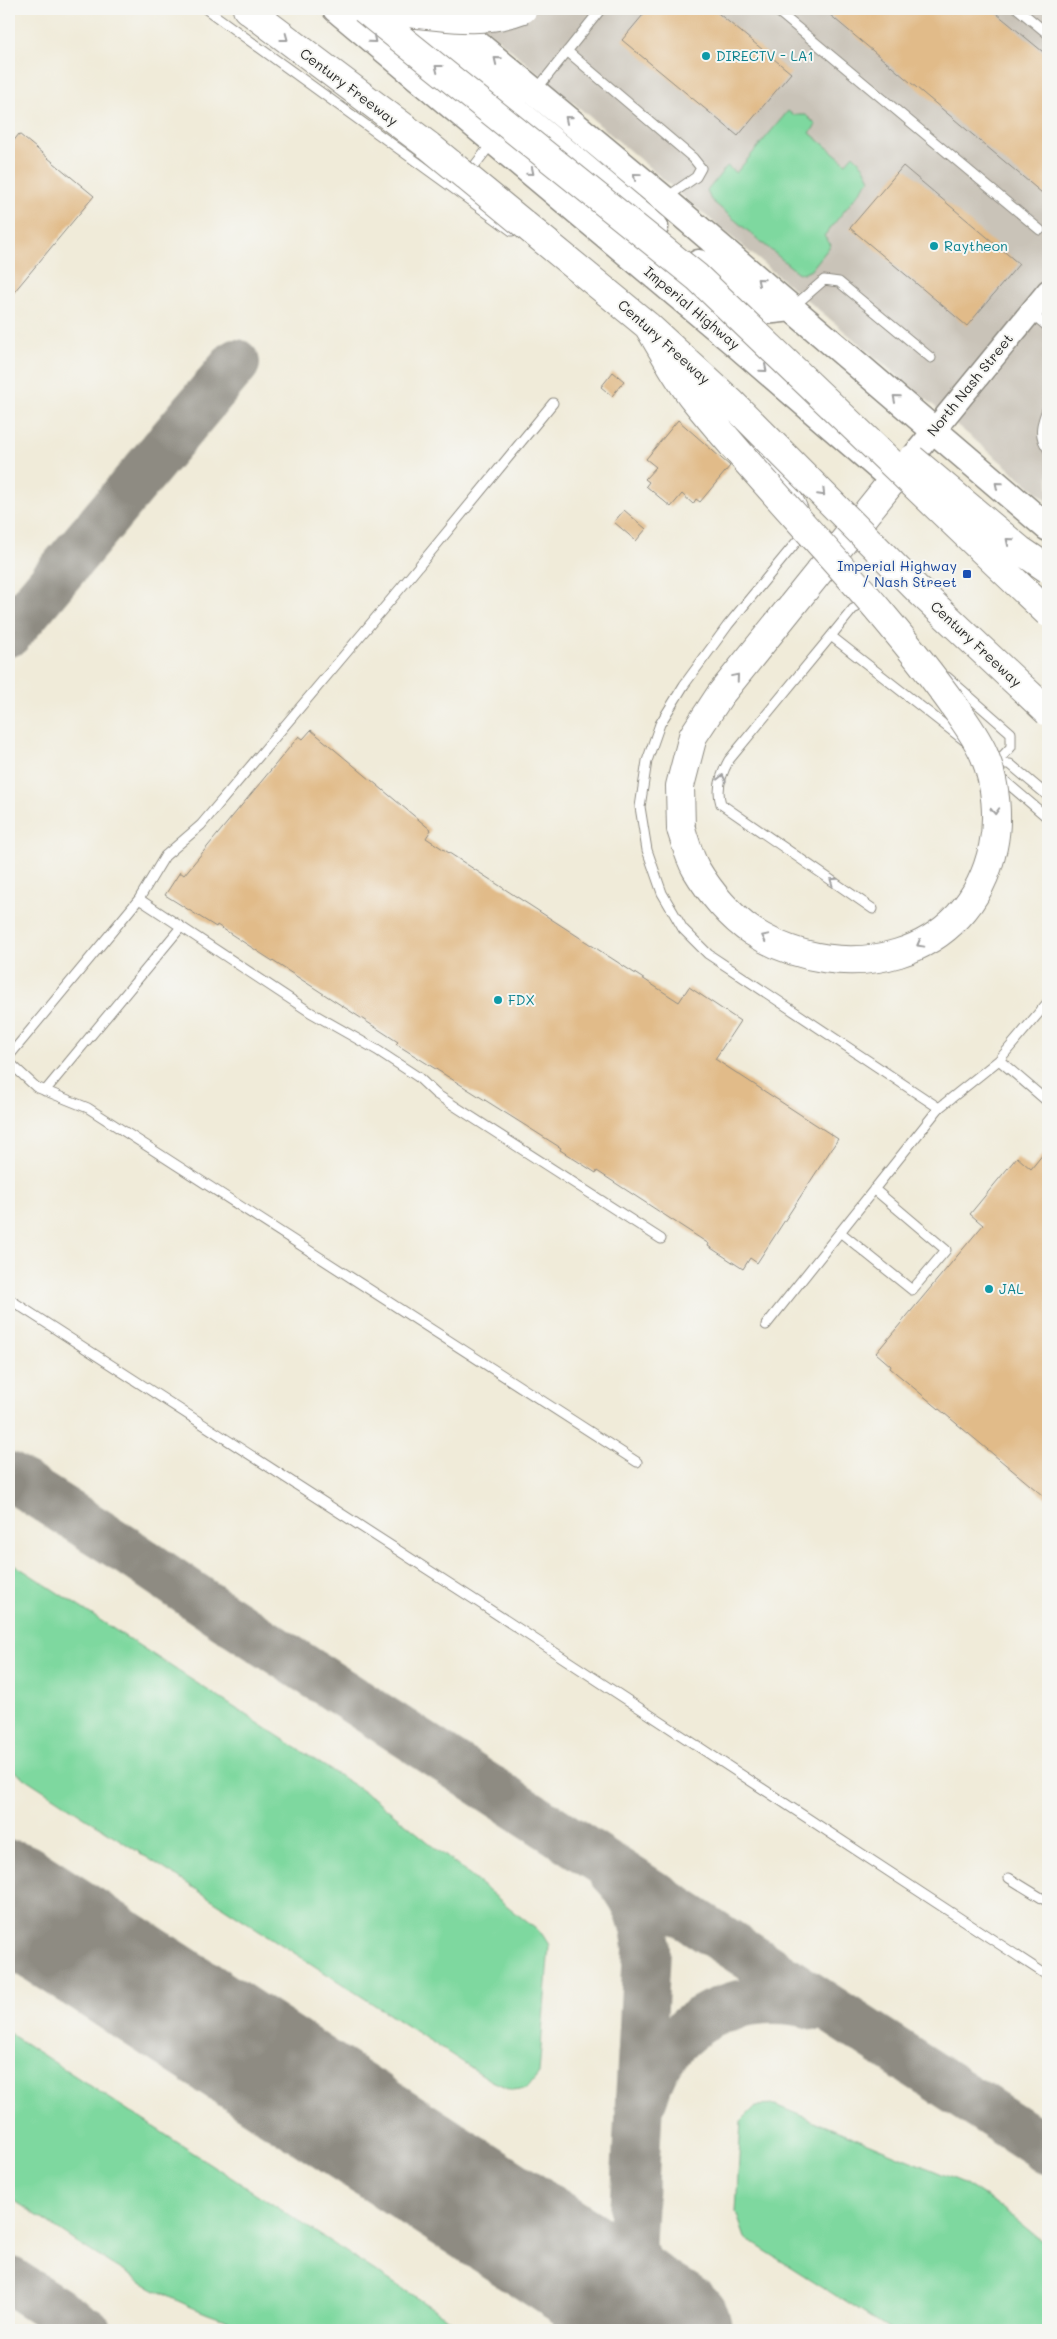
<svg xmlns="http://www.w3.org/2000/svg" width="1057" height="2339" viewBox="0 0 1057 2339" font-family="Mali,sans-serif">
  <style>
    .industrial { fill: #c9c3b8 }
    .green { fill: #7ed89f; stroke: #548265 }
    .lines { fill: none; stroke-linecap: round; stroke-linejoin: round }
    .taxiway { stroke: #8e8b82; stroke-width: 48 }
    .runway { stroke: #8e8b82; stroke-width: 118 }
    .building { fill: #e1bb89 }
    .lane-casing { stroke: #8e8b82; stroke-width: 11 }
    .secondary-casing { stroke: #8e8b82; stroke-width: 25 }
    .primary-casing { stroke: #8e8b82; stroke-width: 29 }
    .highway-casing { stroke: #8e8b82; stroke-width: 30 }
    .lane { stroke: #fff; stroke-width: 9 }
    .secondary { stroke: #fff; stroke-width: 22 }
    .primary { stroke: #fff; stroke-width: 26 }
    .highway { stroke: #fff; stroke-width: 28 }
    .highway-bridge-casing { stroke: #8e8b82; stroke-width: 30; stroke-linecap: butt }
    .highway-bridge { stroke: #fff; stroke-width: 28 }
    .oneway { stroke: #a0a0a0 }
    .culture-dot { fill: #0f9aa8; stroke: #f6f6f2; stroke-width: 2 }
    .transit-dot { fill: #1a4fb4; stroke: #f6f6f2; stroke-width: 2 }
    .labels { text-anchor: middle; stroke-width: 4; stroke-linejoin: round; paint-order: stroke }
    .culture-label { font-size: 14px; fill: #0d838f; stroke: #f6f6f2; text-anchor: start }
    .street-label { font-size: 14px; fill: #2b2b2b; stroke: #f6f6f2 }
    .transit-label { font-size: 14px; fill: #164399; stroke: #f6f6f2; text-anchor: end }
  </style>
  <rect width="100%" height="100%" fill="#f6f6f2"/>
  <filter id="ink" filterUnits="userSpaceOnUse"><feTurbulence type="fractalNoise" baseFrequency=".02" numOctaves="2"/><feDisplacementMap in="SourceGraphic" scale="10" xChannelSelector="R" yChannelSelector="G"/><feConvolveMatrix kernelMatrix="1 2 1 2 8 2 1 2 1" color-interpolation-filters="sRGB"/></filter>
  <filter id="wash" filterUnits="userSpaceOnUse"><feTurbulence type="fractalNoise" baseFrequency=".0096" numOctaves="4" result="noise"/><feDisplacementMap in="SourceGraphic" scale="20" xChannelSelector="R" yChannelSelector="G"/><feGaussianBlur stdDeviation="1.12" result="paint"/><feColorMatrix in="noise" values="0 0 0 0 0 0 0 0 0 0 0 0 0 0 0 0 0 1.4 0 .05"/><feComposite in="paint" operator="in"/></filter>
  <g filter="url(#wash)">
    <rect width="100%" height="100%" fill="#f0ebd9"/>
    <!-- industrial -->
    <path class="industrial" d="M463,9H1048V501L710,219Z"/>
    <!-- green -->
    <path class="green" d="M788,111L793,115H806L816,125L810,133L846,163L853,155L863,165L870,179L824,236L831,245L811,270L803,274L797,272L711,200L707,191L727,166L736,173Z
      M9,1561L375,1799L542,1934L549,1945L539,2073L527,2088L512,2090L492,2081L9,1768Z
      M9,2033L466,2330H260C167,2309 87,2248 9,2197Z
      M775,2105L964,2183L998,2205L1048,2246V2330H890L745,2238L736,2212L741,2121L756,2106Z"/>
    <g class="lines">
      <!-- taxiway -->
      <path class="taxiway" d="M9,633L236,363
        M9,1476L129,1552L213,1609L1048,2150
        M612,1871C634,1893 645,1919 647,1949L627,2330
        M644,2097C665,2019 745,1984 819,2007
        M635,2256C641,2287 656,2309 679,2330
        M9,2280L87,2330"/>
      <!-- runway -->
      <path class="runway" d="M9,1899L673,2330"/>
    </g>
    <g id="blocks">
      <!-- building -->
      <path class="building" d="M648,9H713L791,73L738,136L622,40Z
        M823,9H991L1048,56V198Z
        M19,134L94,196L9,298V147Z
        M903,166L1019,264L967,326L850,228Z
        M613,372L624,381L612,396L601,387Z
        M678,420L730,466L700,502L696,499L693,504L682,494L671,507L646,486L649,482L645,479L656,467L646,459Z
        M624,510L646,529L636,541L614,522Z
        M311,730L431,830L426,838L679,1002L689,987L740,1021L715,1059L838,1139L757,1263L750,1258L743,1269L708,1246L709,1244L597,1171L596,1173L560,1150L561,1148L396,1044L398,1042L217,925L216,927L165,895L180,872L184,875L299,736L303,739Z
        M1048,1148V1500L890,1368L891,1366L876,1353L983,1225L970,1214L1017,1157L1031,1169Z"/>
    </g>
  </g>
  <g filter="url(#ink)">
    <use href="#blocks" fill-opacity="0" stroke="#8e8b82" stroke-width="1"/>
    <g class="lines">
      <!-- lane casing -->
      <g class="lane-casing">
        <path id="lane" d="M206,9L512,231
          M775,9L1040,230
          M1018,9L1048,34
          M567,51L693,158L701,168L696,177L667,197
          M537,89L601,9
          M468,174L492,143
          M794,306L824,280L839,282L931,358
          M1031,313L1048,327
          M1048,407C1042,422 1037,435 1048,449
          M724,415C751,442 794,477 805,514
          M802,529L798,540L728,625L684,685L660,724L647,761L640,807L647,850L662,893L683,929L708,954L939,1108
          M831,636L853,609L864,604L866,605
          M947,677L1011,733V747L995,764
          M995,764H1010L1048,796
          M999,776L1048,818
          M139,899L165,856L201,825L405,583L553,403
          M873,909L721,804C716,789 721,774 729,760L831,636L965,741
          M9,1056L139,899L310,1012L377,1050L418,1077L436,1094L661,1239
          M999,1060L1048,1102
          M9,1062L36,1087L88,1108L637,1462
          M45,1091L181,927
          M840,1232L912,1290L946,1250L874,1189
          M9,1299L478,1602L1048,1976
          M766,1325L939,1108L999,1060L1048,1002
          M1009,1878L1048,1902"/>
      </g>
      <!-- secondary casing -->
      <g class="secondary-casing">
        <path id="secondary" d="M900,472L1048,291"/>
      </g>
      <!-- primary casing -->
      <g class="primary-casing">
        <path id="primary" d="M336,9L737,345L883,471
          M396,9L655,227
          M435,9L664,199L1048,528
          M699,263L740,297L764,311L792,308"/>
      </g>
      <!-- highway casing -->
      <g class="highway-casing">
        <path id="highway" d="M247,9L429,146
          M681,829L680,786L693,736L720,695L893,480"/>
      </g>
      <!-- lane -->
      <use href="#lane" class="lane"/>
      <!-- secondary -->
      <use href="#secondary" class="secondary"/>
      <!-- primary -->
      <use href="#primary" class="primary"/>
      <!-- highway -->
      <use href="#highway" class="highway"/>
      <!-- highway-bridge casing -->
      <g class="highway-bridge-casing">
        <path id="highway-bridge" d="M364,9L697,277L1048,613
          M400,9L408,13C447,17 485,24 523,9
          M429,146L648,326L732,403L917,589L1048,712
          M648,326C663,350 676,377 694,399C753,473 820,541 881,613C907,644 931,674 954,706C965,722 978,739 985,757C996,784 999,819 993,847C969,961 844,988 753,932C731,918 709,891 696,869C689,857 685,841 681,829
          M912,459L1020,550L1048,569"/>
      </g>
      <!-- highway-bridge -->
      <use href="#highway-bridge" class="highway-bridge"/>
    </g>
    <!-- one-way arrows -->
    <defs><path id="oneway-chevron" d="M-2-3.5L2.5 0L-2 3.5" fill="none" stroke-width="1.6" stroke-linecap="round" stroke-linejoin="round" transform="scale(1.25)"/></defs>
    <g class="oneway">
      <use href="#oneway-chevron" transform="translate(285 38) rotate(37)"/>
      <use href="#oneway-chevron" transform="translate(373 40) rotate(40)"/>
      <use href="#oneway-chevron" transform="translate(497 60) rotate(-141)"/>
      <use href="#oneway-chevron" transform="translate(438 68) rotate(-142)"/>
      <use href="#oneway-chevron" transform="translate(568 119) rotate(-140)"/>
      <use href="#oneway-chevron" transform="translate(531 172) rotate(40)"/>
      <use href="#oneway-chevron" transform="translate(636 176) rotate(-140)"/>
      <use href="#oneway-chevron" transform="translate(760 281) rotate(-140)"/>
      <use href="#oneway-chevron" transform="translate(764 369) rotate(41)"/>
      <use href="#oneway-chevron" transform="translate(896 398) rotate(-139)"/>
      <use href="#oneway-chevron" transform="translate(998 485) rotate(-140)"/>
      <use href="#oneway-chevron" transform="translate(822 493) rotate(45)"/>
      <use href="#oneway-chevron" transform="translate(1009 541) rotate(-140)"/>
      <use href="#oneway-chevron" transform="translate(736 677) rotate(-50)"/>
      <use href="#oneway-chevron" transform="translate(722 778) rotate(-77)"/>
      <use href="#oneway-chevron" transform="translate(995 811) rotate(87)"/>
      <use href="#oneway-chevron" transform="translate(833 881) rotate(-145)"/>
      <use href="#oneway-chevron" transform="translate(765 937) rotate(-154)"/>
      <use href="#oneway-chevron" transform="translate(920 944) rotate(151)"/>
    </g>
  </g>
  <!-- markers -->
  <g class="culture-dot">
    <circle cx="706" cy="56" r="5"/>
    <circle cx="934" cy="246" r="5"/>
    <circle cx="498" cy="1000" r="5"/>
    <circle cx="989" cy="1289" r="5"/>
  </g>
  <rect class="transit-dot" x="962" y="569" width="10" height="10" rx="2.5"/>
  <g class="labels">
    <!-- culture labels -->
    <g class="culture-label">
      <text x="716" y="61">DIRECTV - LA1</text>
      <text x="944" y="251">Raytheon</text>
      <text x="508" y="1005">FDX</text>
      <text x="999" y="1294">JAL</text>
    </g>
    <!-- street labels -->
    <g class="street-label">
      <text transform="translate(349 87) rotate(37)" y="5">Century Freeway</text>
      <text transform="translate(692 308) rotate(40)" y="5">Imperial Highway</text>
      <text transform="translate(664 342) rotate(42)" y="5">Century Freeway</text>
      <text transform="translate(970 385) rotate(-51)" y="5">North Nash Street</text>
      <text transform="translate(976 644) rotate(43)" y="5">Century Freeway</text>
    </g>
    <!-- transit labels -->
    <g class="transit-label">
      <text x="957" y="571">Imperial Highway<tspan x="957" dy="16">/ Nash Street</tspan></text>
    </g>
  </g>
  <!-- margin -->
  <rect width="1057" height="2339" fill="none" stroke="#f6f6f2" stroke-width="30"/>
</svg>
